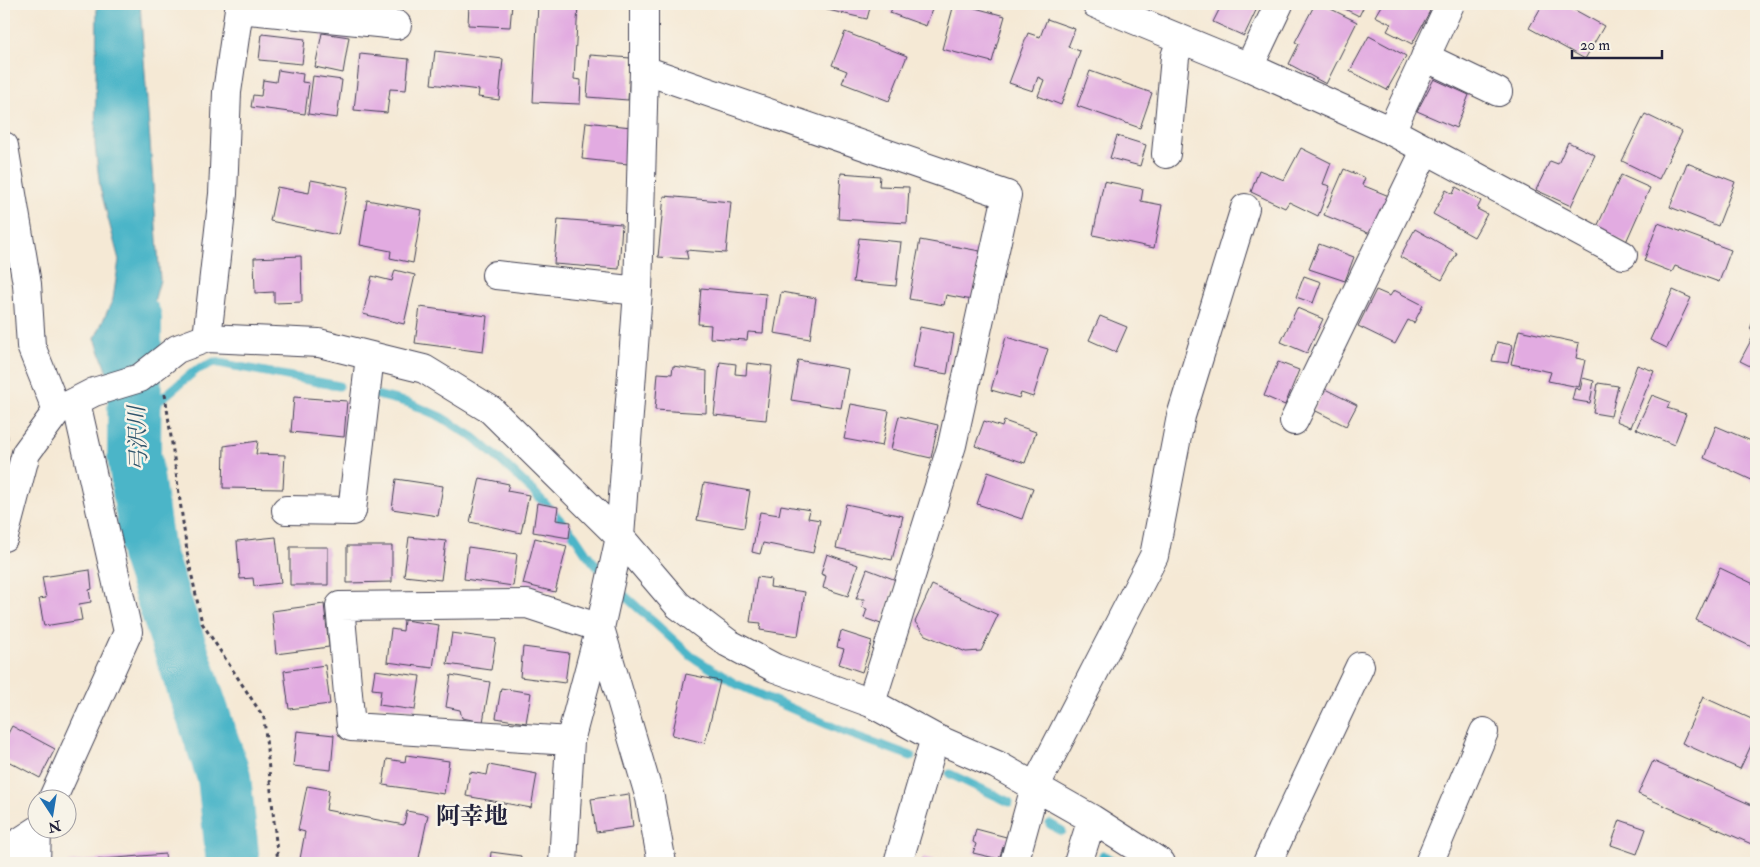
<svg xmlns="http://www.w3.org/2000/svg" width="1760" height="867" viewBox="0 0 1760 867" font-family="'IM FELL Double Pica','Noto Serif JP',serif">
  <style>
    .water { fill: #4bb5c8; stroke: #366c82 }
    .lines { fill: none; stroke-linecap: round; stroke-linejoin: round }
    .stream { stroke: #4bb5c8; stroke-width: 9 }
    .river { stroke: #4bb5c8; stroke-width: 54 }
    .building { fill: #e2abe1 }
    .minor-casing { stroke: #424052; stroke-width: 30 }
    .path { stroke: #424052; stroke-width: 3; stroke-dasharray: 4 4; stroke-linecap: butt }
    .minor { stroke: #fff; stroke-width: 28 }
    .labels { text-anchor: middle; stroke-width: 5; stroke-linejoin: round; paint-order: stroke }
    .water-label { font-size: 22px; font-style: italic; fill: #30556c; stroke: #f7f3e8 }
    .quarter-label { font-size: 24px; font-weight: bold; fill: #22223b; stroke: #f7f3e8 }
  </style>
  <rect width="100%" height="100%" fill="#f7f3e8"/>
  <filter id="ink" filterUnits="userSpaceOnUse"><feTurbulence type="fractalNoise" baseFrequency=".02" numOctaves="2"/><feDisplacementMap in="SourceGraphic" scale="10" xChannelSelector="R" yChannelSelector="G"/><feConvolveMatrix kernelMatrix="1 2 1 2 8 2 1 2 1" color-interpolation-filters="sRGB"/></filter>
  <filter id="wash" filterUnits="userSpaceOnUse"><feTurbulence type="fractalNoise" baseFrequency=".0096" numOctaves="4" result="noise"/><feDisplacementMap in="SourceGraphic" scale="20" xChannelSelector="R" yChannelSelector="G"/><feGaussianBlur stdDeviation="1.12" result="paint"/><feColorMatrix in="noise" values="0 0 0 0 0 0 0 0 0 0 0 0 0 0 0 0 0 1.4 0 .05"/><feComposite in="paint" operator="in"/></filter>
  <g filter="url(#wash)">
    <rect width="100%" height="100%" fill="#f5e9d5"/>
    <!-- water -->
    <path class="water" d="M97,4H140L160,280L135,370L110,382L95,338L113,299L119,260L100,188L95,145Z"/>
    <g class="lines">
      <!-- stream -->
      <path class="stream" d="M373,394L409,403L441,417L473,437L499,459L535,493L574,535L586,553L604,575
        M135,412L147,411L196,370L214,362L339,386
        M625,596L691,656L734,683L840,730L911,756
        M950,774L1009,802
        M1050,824L1062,831
        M1103,855L1116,863"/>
      <!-- river -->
      <path class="river" d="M135,319L134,455L148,553L224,777L233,863"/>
    </g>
    <g id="blocks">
      <!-- building -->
      <path class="building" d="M469,4H512L510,27L468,25Z
        M538,4H578L574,79L581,80L580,104L533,102Z
        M820,4H871L867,19L819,8Z
        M894,4H934L926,26L890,13Z
        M954,4H960L1005,16L992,62L942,49Z
        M1222,4H1259L1244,36L1213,22Z
        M1315,4H1321L1357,22L1326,84L1289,64L1299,44L1295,42Z
        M1335,4H1365L1359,16Z
        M1382,4H1424L1423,6L1430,11L1412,44L1387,31L1391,24L1375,16Z
        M1543,4H1564L1604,26L1585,59L1529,28Z
        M1047,19L1075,29L1068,47L1080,51L1061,105L1038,96L1044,80L1038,77L1033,91L1009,83L1028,33L1040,37Z
        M845,32L907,56L889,101L842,83L847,71L832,65Z
        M322,33L349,37L343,73L315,67Z
        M262,34L305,39L302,64L259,60Z
        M1369,36L1406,56L1387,90L1350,71Z
        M435,51L503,59L499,100L478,97L479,90L431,84Z
        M360,54L409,59L406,90L390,89L387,113L354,110Z
        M590,55L631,58L628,100L587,97Z
        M278,70L303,74L302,82L309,83L305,114L251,107L253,95L261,96L263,80L276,82Z
        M1090,71L1152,93L1140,128L1077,106Z
        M313,76L342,80L337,118L308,114Z
        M1434,79L1469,95L1456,128L1417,111Z
        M1645,114L1682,132L1659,179L1622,161Z
        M586,122L631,127L628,164L582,159Z
        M1117,136L1146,145L1140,166L1110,158Z
        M1568,142L1595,155L1571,206L1536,190L1550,161L1558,164Z
        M1301,148L1331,163L1323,184L1330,186L1318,216L1289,202L1285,208L1251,192L1259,170L1284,180Z
        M1687,163L1735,182L1718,226L1670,207Z
        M1344,169L1365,178L1362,185L1389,196L1373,235L1324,215Z
        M841,173L880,176L879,186L909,187L907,223L838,219Z
        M1621,175L1650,188L1626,242L1596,229Z
        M311,180L348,187L338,235L270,221L277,187L309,193Z
        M1104,181L1143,189L1141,201L1162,205L1154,248L1093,235Z
        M1456,187L1481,201L1477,209L1487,214L1474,237L1433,214L1446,190L1453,194Z
        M664,196L731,202L726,253L686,250L688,259L658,257Z
        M367,200L422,210L413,263L390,258L391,251L360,245Z
        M558,219L622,224L619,269L554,264Z
        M1658,223L1731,250L1719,282L1675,266L1672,272L1644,261Z
        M1415,229L1457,253L1442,280L1400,257Z
        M859,238L901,242L896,286L853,282Z
        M920,240L980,251L972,300L946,295L944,305L909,299Z
        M1319,244L1354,257L1345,281L1309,269Z
        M301,256L302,302L274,303V292L255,293L254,258Z
        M395,270L415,275L404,324L363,314L372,276L392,281Z
        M1304,276L1321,282L1313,303L1296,297Z
        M701,288L766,294L763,333L748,332L747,340L710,338L711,325L698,324Z
        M1376,290L1390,296L1394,290L1423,305L1414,323L1408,320L1395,344L1358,326Z
        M1673,290L1691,298L1667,348L1650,340Z
        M781,292L816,298L810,339L774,333Z
        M420,307L487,316L483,352L415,343Z
        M1297,308L1323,319L1307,353L1281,342Z
        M1756,314V369L1740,361L1756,331L1750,329Z
        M1100,316L1127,327L1116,352L1089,340Z
        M920,327L954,334L947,374L912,368Z
        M1519,330L1579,343L1576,358L1585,360L1579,387L1548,381L1551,372L1511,364Z
        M1006,337L1048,349L1033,397L1021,393L1019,398L991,390Z
        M1497,342L1512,345L1508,363L1492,361Z
        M798,360L848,369L841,408L791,400Z
        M720,362L736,364L735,374L746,375L747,363L772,366L766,420L714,415Z
        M1278,362L1299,370L1285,405L1264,396Z
        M1637,365L1654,371L1631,427L1616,421Z
        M673,366L707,371L706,413L655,410L658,373L672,374Z
        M1583,378L1594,381L1590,403L1572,400L1575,388L1580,390Z
        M1598,383L1618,386L1611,416L1593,413Z
        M1325,389L1357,405L1346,426L1314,410Z
        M1652,395L1670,402L1667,408L1686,414L1674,445L1636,429Z
        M294,397L347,401L344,437L291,432Z
        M851,404L889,411L882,446L844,439Z
        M4,406H5L8,439H4Z
        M899,416L938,425L931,458L891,449Z
        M984,421L1002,427L1004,421L1036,432L1025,463L975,446Z
        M1716,426L1756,443V482L1704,458Z
        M258,441L256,454L285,455L283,489L223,488L224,446Z
        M988,472L1033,488L1022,519L977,504Z
        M480,478L509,484L507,491L529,495L521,533L470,522Z
        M396,479L443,486L438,516L392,509Z
        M704,483L750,491L744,528L697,520Z
        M537,503L558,507L556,520L571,522L569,538L533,532Z
        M846,504L903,516L892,560L836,548Z
        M781,505L810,510L808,518L820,520L813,553L763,543L760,554L752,552L760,512L779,515Z
        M276,537L281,583L254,586L253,578L240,579L237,541Z
        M409,537L446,541L441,580L404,576Z
        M535,538L567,546L555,592L523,584Z
        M347,546H392V582L347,583Z
        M290,547H328V585H290Z
        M468,547L517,554L513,586L464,579Z
        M827,554L858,565L848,596L823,588L826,576L821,574Z
        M1720,568L1756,585V606L1753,612L1756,613V649L1696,620Z
        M867,569L896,580L881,624L864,618L867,609L862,607L865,599H856Z
        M90,570L92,589L89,590L91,602L79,604L82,620L44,626L39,599L46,598L42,577Z
        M757,577L771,579L770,587L805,592L798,636L760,630L761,623L750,622Z
        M932,585L998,615L981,651L966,652L925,635L915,622Z
        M324,604L329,647L276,654L272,611Z
        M404,620L439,625L433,668L387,662L391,629L403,631Z
        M841,631L872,641L862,672L839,664L844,649L837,647Z
        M452,633L496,639L491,670L447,664Z
        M523,647L569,653L565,683L520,677Z
        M325,665L330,704L289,709L284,671Z
        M375,670L420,676L415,710L379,705L381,690L372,689Z
        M686,674L720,681L705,743L672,735Z
        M451,675L490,682L483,722L462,718L460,710L446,707Z
        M501,688L531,693L526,723L496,718Z
        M1703,697L1756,721V735L1740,769L1682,743Z
        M12,726L55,749L40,778L4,759V741Z
        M297,731L334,735L331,770L293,766Z
        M406,755L449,761L444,794L383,785L387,759L405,762Z
        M1653,761L1756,807V846L1638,794Z
        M489,765L537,774L531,808L466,796L470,772L487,775Z
        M307,786L329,790L326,810L404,825L407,811L428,815L418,863H320L300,859L305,832L298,830Z
        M629,794L633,827L596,832L591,799Z
        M1620,820L1646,829L1637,854L1611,845Z
        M976,829L1010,838L1007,848L1003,847L999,859L973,853L976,844L973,842Z
        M491,852L521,856L520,863H490Z
        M165,854L166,863H68V862Z
        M923,857L945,863H922Z"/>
    </g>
  </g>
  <g filter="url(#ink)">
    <use href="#blocks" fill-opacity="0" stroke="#424052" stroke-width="1"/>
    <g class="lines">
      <!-- minor casing -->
      <g class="minor-casing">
        <path id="minor" d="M1096,4L1249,67L1391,131L1623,255
          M239,9L397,25
          M1425,57L1498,92
          M1249,67L1279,4
          M644,70L1007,195L952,445L871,703
          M1391,131L1450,4
          M4,146L27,284L31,346L57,411
          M1166,154L1175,57L1181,39
          M496,275L638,291
          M207,338L223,194L227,92L239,9L241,4
          M1294,421L1426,149
          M286,510L352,511L370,356
          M4,537L26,453L57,411L94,392L140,378L177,349L207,338L319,343L424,369L491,410L620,537L678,605L728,643L775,668L871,703L935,738L997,765L1092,819L1161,863
          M570,741L351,727L340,606L527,604L600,628L650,798L662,863
          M52,800L128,632L76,402
          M4,852L38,830
          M36,863L37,831
          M563,863L570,741L600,628L620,537L638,291L644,70V4
          M898,863L935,738
          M1014,863L1035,787L1154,556L1181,416L1245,208
          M1078,863L1092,819
          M1267,863L1360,666
          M1429,863L1484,732"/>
      </g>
      <!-- path -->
      <path class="path" d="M165,394L188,558L202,623L264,718L278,863"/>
      <!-- minor -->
      <use href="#minor" class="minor"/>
    </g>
  </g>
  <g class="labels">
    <!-- water labels -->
    <g class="water-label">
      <text transform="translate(137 439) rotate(-92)" y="8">弓沢川</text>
    </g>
    <!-- quarter labels -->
    <g class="quarter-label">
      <text x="472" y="824">阿幸地</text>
    </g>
  </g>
  <!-- margin -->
  <rect width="1760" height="867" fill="none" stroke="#f7f3e8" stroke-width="20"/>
  <!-- north arrow -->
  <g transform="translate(52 814) rotate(168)"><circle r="24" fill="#f7f3e8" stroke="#a29fa3"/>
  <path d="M0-4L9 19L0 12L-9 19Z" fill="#1f6fb2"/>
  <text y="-8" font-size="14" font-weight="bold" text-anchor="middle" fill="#22223b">N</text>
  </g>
  <!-- scale -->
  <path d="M1572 50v8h90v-8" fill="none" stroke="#22223b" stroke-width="2.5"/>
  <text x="1580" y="50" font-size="15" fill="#22223b" stroke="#f7f3e8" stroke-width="4" paint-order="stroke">20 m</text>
</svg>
